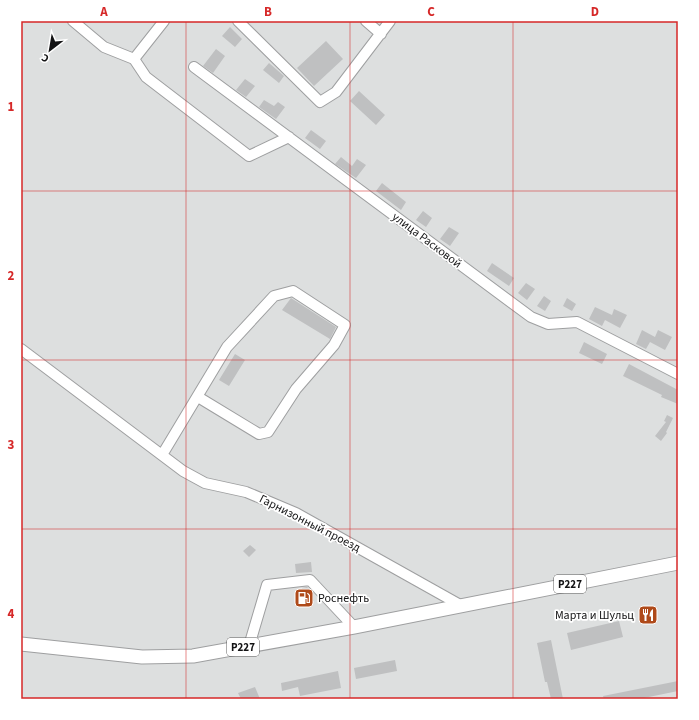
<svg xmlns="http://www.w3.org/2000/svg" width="699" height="720" viewBox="0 0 699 720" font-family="'Source Sans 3',sans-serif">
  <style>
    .building { fill: #bfc0c1 }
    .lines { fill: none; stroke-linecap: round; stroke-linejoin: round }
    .minor-casing { stroke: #9e9fa0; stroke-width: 12 }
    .major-casing { stroke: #9e9fa0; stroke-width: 15 }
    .minor { stroke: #fff; stroke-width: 10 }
    .major { stroke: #fff; stroke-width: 13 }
    .grid { fill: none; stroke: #d62828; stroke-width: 1; stroke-opacity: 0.55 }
    .labels { text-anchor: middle; stroke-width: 3.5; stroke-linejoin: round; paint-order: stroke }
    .shield { fill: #fff; stroke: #5a5a5a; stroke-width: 1 }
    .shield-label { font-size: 11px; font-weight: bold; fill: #131314 }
    .street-label { font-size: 12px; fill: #131314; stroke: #fff }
    .poi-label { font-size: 12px; fill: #131314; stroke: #fff; text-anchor: start }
    .neatline { fill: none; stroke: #d62828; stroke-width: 1.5 }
    .grid-label { font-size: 13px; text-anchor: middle; font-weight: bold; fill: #d62828 }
  </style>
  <rect width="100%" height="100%" fill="#dddfdf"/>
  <!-- building -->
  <path class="building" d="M230,27L242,39L235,47L222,36Z
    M326,41L343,59L314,86L297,68Z
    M216,49L225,56L213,73L203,66Z
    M269,63L284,76L279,83L263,70Z
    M245,79L255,86L246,97L236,90Z
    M359,91L385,115L376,125L350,101Z
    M264,100L274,106L278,102L285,107L276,119L259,107Z
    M311,130L326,141L320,149L305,138Z
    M341,157L352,166L357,159L366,165L356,178L335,164Z
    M382,183L406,202L401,210L376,191Z
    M423,211L432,218L426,227L416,220Z
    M449,227L459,233L450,246L440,239Z
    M492,263L514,278L509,286L487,271Z
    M526,283L535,289L527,300L518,293Z
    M544,296L551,301L545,311L537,306Z
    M291,298L336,327L330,339L282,310Z
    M567,298L576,304L572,311L563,306Z
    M595,307L612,315L614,309L627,315L620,328L605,320L602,326L589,319Z
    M642,330L655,337L658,330L672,337L665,350L650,342L646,349L636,344Z
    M584,342L607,354L602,364L579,353Z
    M235,354L245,360L229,386L219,380Z
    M629,364L678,390V404L661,397L662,395L623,376Z
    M667,415L673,418L666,432L667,433L661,441L655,436L666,422L664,421Z
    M250,545L256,550L249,557L243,551Z
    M311,562L312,572L296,573L295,564Z
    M307,587L314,593V601L303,602L302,588Z
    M619,621L623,637L571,650L567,633Z
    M551,640L563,699H551L547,682H545L537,643Z
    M395,660L397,671L356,679L354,668Z
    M338,671L341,688L300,696L298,687L282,691L281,683Z
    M678,681V691L639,699H604L603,696Z
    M255,687L260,699H241L238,693Z"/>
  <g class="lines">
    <!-- minor casing -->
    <g class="minor-casing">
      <path id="minor" d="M73,21L104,47L134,59L146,77L249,156L289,137
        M238,21L320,102L336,92L390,21
        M366,21L381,34
        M134,59L164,21
        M194,67L531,317L548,324L577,322L678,374
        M21,349L183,471L205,483L246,492L296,513L462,606
        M162,455L227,347L274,296L293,291L345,325L334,345L296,389L268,432L259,434L198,397
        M249,646L267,585L310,580L354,627"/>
    </g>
    <!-- major casing -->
    <g class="major-casing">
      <path id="major" d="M21,644L142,657L193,656L354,627L678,563"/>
    </g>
    <!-- minor -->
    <use href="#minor" class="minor"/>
    <!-- major -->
    <use href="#major" class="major"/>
  </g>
  <!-- grid -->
  <path class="grid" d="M186,21V699M350,21V699M513,21V699M21,191H678M21,360H678M21,529H678"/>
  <!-- icons -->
  <defs>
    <g id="fuel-square" transform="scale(1)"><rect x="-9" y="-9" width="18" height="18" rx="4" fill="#af4a1a" stroke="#fff"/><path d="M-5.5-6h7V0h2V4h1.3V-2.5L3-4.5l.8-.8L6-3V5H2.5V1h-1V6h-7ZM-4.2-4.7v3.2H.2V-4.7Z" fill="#fff"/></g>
    <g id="restaurant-square" transform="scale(1)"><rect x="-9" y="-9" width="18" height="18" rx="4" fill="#af4a1a" stroke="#fff"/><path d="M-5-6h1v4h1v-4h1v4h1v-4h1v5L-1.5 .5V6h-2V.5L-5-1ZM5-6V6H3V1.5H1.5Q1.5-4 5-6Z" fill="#fff"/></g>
  </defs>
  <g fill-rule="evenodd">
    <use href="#fuel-square" x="304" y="598"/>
    <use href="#restaurant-square" x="648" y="615"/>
  </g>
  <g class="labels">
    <!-- shield labels -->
    <g class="shield">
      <rect x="554" y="575" width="32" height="18" rx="3"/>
      <rect x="227" y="638" width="32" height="18" rx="3"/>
    </g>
    <g class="shield-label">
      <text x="570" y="588">Р227</text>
      <text x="243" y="651">Р227</text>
    </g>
    <!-- street labels -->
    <g class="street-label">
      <text transform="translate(427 240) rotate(37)" y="4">улица Расковой</text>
      <text transform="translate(310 523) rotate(27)" y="4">Гарнизонный проезд</text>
    </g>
    <!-- poi labels -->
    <g class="poi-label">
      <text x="318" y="602">Роснефть</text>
      <text x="634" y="619" text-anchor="end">Марта и Шульц</text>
    </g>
  </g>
  <!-- border -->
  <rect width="699" height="720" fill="none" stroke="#ffffff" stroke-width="44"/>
  <!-- north arrow -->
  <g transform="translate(50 50) rotate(211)" stroke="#ffffff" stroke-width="3" paint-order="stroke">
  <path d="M0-3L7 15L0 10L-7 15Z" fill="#131314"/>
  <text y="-6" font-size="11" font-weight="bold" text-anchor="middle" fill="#131314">С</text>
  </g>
  <rect x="22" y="22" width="655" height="676" class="neatline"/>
  <g class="grid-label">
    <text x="104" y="16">A</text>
    <text x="268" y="16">B</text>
    <text x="431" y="16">C</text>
    <text x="595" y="16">D</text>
    <text x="11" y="111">1</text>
    <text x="11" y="280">2</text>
    <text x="11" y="449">3</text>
    <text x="11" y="618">4</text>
  </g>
</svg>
